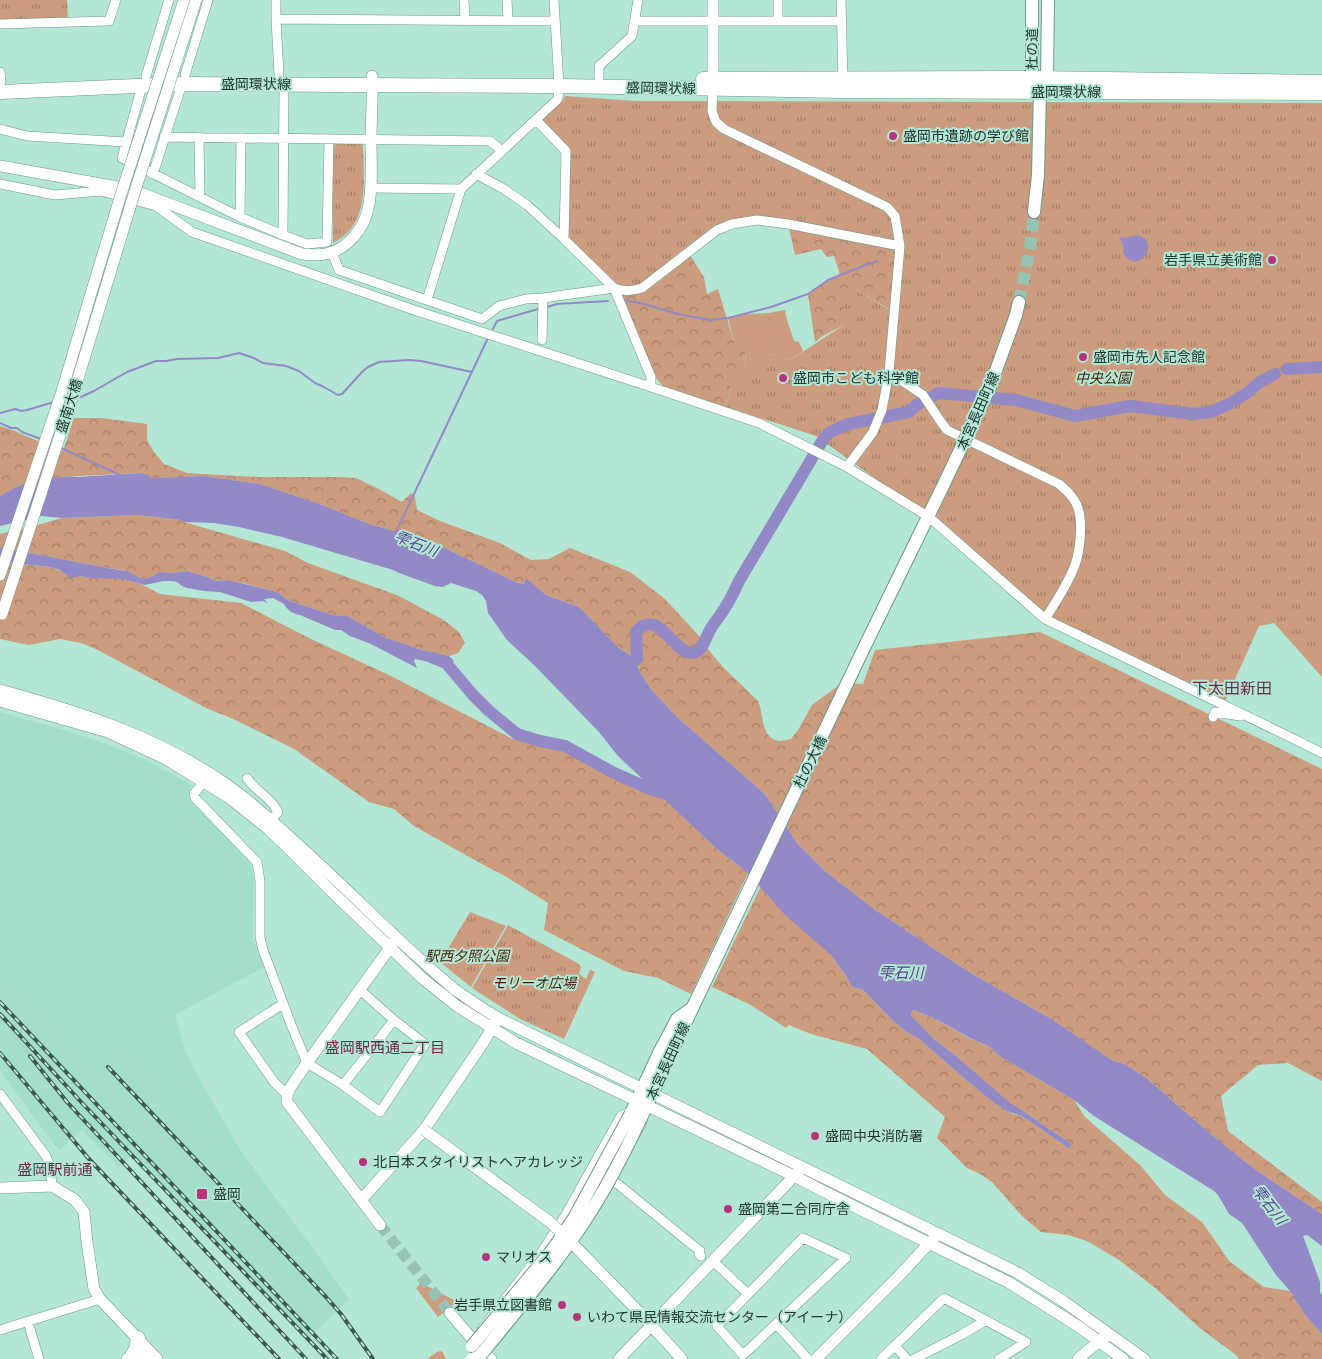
<svg xmlns="http://www.w3.org/2000/svg" width="1322" height="1359" viewBox="0 0 1322 1359" font-family="'Source Serif 4','Noto Sans JP',serif">
  <style>
    .built { fill: #a2dec9 }
    .green { fill: #cc9c7f }
    .forest { fill: url(#forest-crowns) }
    .park { fill: url(#park-tufts) }
    .water { fill: #9389c7 }
    .lines { fill: none; stroke-linecap: round; stroke-linejoin: round }
    .stream { stroke: #9389c7; stroke-width: 2 }
    .river { stroke: #9389c7; stroke-width: 12 }
    .tertiary-tunnel { stroke: #97c3b4; stroke-width: 11; stroke-dasharray: 11 5.5; stroke-linecap: butt }
    .secondary-tunnel { stroke: #97c3b4; stroke-width: 12; stroke-dasharray: 12 6; stroke-linecap: butt }
    .minor-casing { stroke: #699989; stroke-width: 10 }
    .tertiary-casing { stroke: #699989; stroke-width: 12 }
    .secondary-casing { stroke: #699989; stroke-width: 14 }
    .primary-casing { stroke: #699989; stroke-width: 15 }
    .minor { stroke: #fff; stroke-width: 9 }
    .tertiary { stroke: #fff; stroke-width: 11 }
    .secondary { stroke: #fff; stroke-width: 12 }
    .primary { stroke: #fff; stroke-width: 14 }
    .rail-casing { stroke: #3f5950; stroke-width: 4 }
    .rail { stroke: #b4e6d5; stroke-width: 2; stroke-dasharray: 5.5; stroke-linecap: butt }
    .tertiary-bridge-casing { stroke: #699989; stroke-width: 12; stroke-linecap: butt }
    .secondary-bridge-casing { stroke: #699989; stroke-width: 14; stroke-linecap: butt }
    .tertiary-bridge { stroke: #fff; stroke-width: 11 }
    .secondary-bridge { stroke: #fff; stroke-width: 12 }
    .poi-dot { fill: #b7337b; stroke: #b4e6d5; stroke-width: 2 }
    .labels { text-anchor: middle; stroke-width: 4; stroke-linejoin: round; paint-order: stroke }
    .street-label { font-size: 14px; fill: #22362f; stroke: #b4e6d5 }
    .poi-label { font-size: 14px; fill: #22362f; stroke: #b4e6d5; text-anchor: start }
    .park-label { font-size: 14px; font-style: italic; fill: #471e02; stroke: #b4e6d5 }
    .water-label { font-size: 15px; font-style: italic; fill: #53418d; stroke: #b4e6d5 }
    .neighbourhood-label { font-size: 15px; fill: #6a2a4a; stroke: #b4e6d5 }
    .quarter-label { font-size: 16px; fill: #6a2a4a; stroke: #b4e6d5 }
  </style>
  <defs>
    <pattern id="forest-crowns" width="20" height="18" patternUnits="userSpaceOnUse" patternTransform="scale(1.25)"><rect width="20" height="18" fill="#cc9c7f"/><path d="M2 6a3 3 0 1 1 6 0M12 15a3 3 0 1 1 6 0" fill="none" stroke="#a58068"/></pattern>
    <pattern id="park-tufts" width="24" height="20" patternUnits="userSpaceOnUse" patternTransform="scale(1.25)"><rect width="24" height="20" fill="#cc9c7f"/><path d="M3 7l-1-3M5 7V3M7 7l1-3M15 17l-1-3M17 17v-4M19 17l1-3" fill="none" stroke="#a58068"/></pattern>
  </defs>
  <rect width="100%" height="100%" fill="#b4e6d5"/>
  <!-- built -->
  <path class="built" d="M0,712L71,732L107,744L148,761L192,785L188,793L189,799L249,861L252,870L254,879L253,940L264,967L175,1015L185,1050L200,1080L241,1151L322,1261L349,1299L307,1340L131,1156L119,1167L82,1130L59,1151L0,1071Z"/>
  <!-- green -->
  <path class="green" d="M785,310L787,320L794,341L799,342L803,351L790,360L768,354L746,372L745,349L735,345L728,318L746,314L768,313Z
    M421,1283L456,1301L454,1304L438,1317L416,1288Z
    M441,1351L443,1353L446,1359H427L437,1352Z"/>
  <!-- forest -->
  <path class="forest" d="M788,224L898,244L894,312L853,288L844,325L821,337L815,342L808,294L828,280L840,275L834,256L827,257L821,249L795,255Z
    M688,252L704,277L707,294L718,289L735,345L745,349L746,372L732,383L726,407L664,387L656,378L621,296L631,291Z
    M74,418H101L147,424V440L154,452L164,464L187,473L257,477H341L356,478L379,489L402,502L411,493L415,497L417,510L440,521L500,543L531,560L549,559L570,548L630,572L665,599L701,638L711,653L723,667L758,701C764,714 760,738 779,741C782,741 787,740 791,739L798,730L812,705L842,683L863,684L875,650L1040,632L1322,769V1081L1288,1063L1258,1065L1221,1096L1228,1131L1322,1202V1214C1300,1199 1277,1185 1255,1169C1233,1153 1211,1134 1190,1116C1170,1100 1138,1065 1113,1061L1053,1020L969,972L874,909L826,872L797,843L765,794L677,717L651,689L639,671V667L631,656L619,648L579,607L546,595L526,579L524,584L518,583L428,540L372,525L317,503L260,484L204,476L152,478L141,473L58,477L21,485L0,496V426C7,429 15,430 21,434L63,451Z
    M139,515L181,520L184,522L285,551L308,563L397,595L444,620L459,632L465,643L458,653L449,656L422,650L384,637L346,615L337,616L314,609L288,600L277,592L246,584L228,580L217,581L204,576L187,571L174,573L161,572L149,578L142,579L124,570L107,568L0,547V534L34,526L62,518Z
    M0,561L50,567L76,576L124,579L141,584L160,594L241,603L313,640L389,675L511,738L523,742L568,753L594,767L659,794L717,849L748,873L691,994L658,978L624,971L544,930L548,903L505,876L480,863L414,826L394,809L369,802L294,749L231,718L206,708L96,649L81,643L60,639L29,645L0,639Z
    M761,886L831,955L846,976L852,987L863,990L892,1020L908,1033L918,1038L966,1080L994,1103L1013,1114L1019,1115L1034,1124L1068,1148L1069,1142L1046,1127L1019,1108L1010,1104L956,1056L933,1038L911,1015V1012L914,1010L936,1019L969,1038L990,1047L1001,1057L1074,1100L1085,1117L1141,1166L1165,1195L1202,1222L1230,1262L1264,1287L1290,1291L1305,1315L1322,1334V1359H1239L1235,1354L1201,1329L1154,1287L1119,1260L1087,1241L1068,1235L1041,1232L1021,1215L993,1183L982,1175L967,1168L937,1138L945,1117L867,1049L811,1034L789,1025L786,1028L749,1004L712,987Z"/>
  <!-- park -->
  <path class="park" d="M0,0H67L68,18L4,21L0,19Z
    M566,96L636,101L1322,103V677L1274,623L1259,626L1224,704L1045,619L929,517L816,436L726,407L732,383L768,354L790,360L844,325L845,288H853L893,312L898,244L788,224H732L642,288L620,287L569,238L570,150L542,122V118Z
    M336,144H362L363,147C364,181 370,225 333,243V146Z
    M470,912L506,926L471,987L440,962Z
    M508,925L579,964L581,967L579,974L586,979L590,970L595,972L564,1039L520,1019L472,988Z"/>
  <!-- water -->
  <path class="water" d="M1136,235C1163,240 1139,275 1125,256C1122,252 1124,249 1123,245C1122,242 1120,240 1119,237L1127,238Z
    M141,473L148,475L152,478L204,476L260,484L317,503L372,525L428,540L518,583L524,584L526,578L546,595L579,607L619,648L631,656L637,662L639,671L651,689L677,717L765,794L797,843L826,872L874,909L969,972L1053,1020L1113,1061C1138,1065 1170,1100 1190,1116C1211,1134 1233,1153 1255,1169C1277,1185 1300,1199 1322,1214V1246L1307,1235L1303,1236L1320,1282V1292L1322,1295V1334L1305,1315L1290,1291L1276,1275L1242,1223L1229,1214L1218,1195L1214,1191L1094,1116L1074,1100L1001,1057L990,1047L970,1038L936,1019L914,1010L911,1012V1015L933,1038L956,1056L1010,1103L1019,1108L1046,1127L1069,1142L1071,1144L1070,1147L1068,1148L1034,1124L1019,1115L1007,1111L994,1103L966,1080L918,1038L908,1033L892,1020L863,990L852,987L846,976L831,955L784,914L748,873L717,849L618,756L598,731L534,665L507,640L488,613L486,601L482,595L476,591L451,583L443,587L435,586L399,573L393,570L282,537L239,527L214,523L184,522L181,520L139,515L62,518L41,516L0,526V496C7,492 14,488 21,485C35,479 64,475 79,477Z
    M0,547L107,568L127,571L142,579L149,578L160,572L174,573L187,571L204,576L217,581L228,580L277,592L288,600L314,609L337,616L346,615L384,637L422,650L449,656L454,661L444,668L434,663L415,659L414,661L417,668L371,644L350,636L341,630H335L300,615C293,614 287,610 284,604L273,598L264,599L268,603L263,601L251,602L220,592L204,591L187,588L182,586L177,582L171,581H163L145,585L123,579L91,578L80,576L71,578L60,570L50,567L0,561Z"/>
  <g class="lines">
    <!-- stream -->
    <path class="stream" d="M624,300L644,304L678,314L710,320L728,318L771,307L808,294L828,280L863,266L877,261
      M547,307L557,304L608,301
      M493,329L497,321L538,309
      M76,398L81,397L94,391L127,372L156,361H166L177,359L218,358L239,353L254,358L263,363L286,366L299,371L315,383L322,386L338,395L342,394L363,371L368,367L379,362L409,360L421,361L472,372
      M0,413L15,409L21,411L27,410L54,402
      M0,423L11,428H17L22,432L41,439
      M61,448L120,475
      M396,532L487,340"/>
    <!-- river -->
    <path class="river" d="M1287,369L1322,367
      M433,658L446,663L473,695L488,710L517,734L540,741L565,746L614,773L648,788L672,796
      M619,668L637,659L636,632C659,606 673,654 692,653C702,653 706,637 710,630C713,624 717,620 721,614C728,604 734,592 739,581L824,438L830,432L848,424L909,412L918,404L939,393L1016,400L1075,416L1130,406L1193,414L1211,412L1229,404L1247,393L1260,382L1275,374"/>
    <!-- tertiary-tunnel -->
    <path class="tertiary-tunnel" d="M380,1225L450,1313"/>
    <!-- secondary-tunnel -->
    <path class="secondary-tunnel" d="M1019,302L1030,248L1034,212"/>
    <!-- minor casing -->
    <g class="minor-casing">
      <path id="minor" d="M276,0V19
        M464,0L465,20
        M507,0L508,20
        M841,0L843,82
        M634,21H840
        M778,21V0
        M0,24L109,21L116,0
        M0,72L1,82
        M185,75L208,0
        M279,75L276,19L554,21
        M146,76L169,0
        M599,78V66L632,36L638,0
        M713,85L712,111L716,122L724,129L887,207L895,216L900,246L889,372L923,395L941,422L947,430L1059,484C1067,491 1075,498 1078,508C1083,523 1080,551 1075,565C1068,584 1056,602 1045,619
        M142,86L122,158L240,217L283,235L307,244L327,242L329,139
        M536,120L566,151L564,239
        M0,129L27,136L126,142
        M164,137L490,141L501,150
        M199,137L200,197
        M153,174L182,84
        M476,174L504,189L527,205L564,239L614,288L651,377V387
        M0,184L55,195L101,191L156,206L192,232L414,310L651,387L759,423L847,467L929,517L1045,619L1292,738L1322,753
        M371,188L461,189L558,99L559,86L554,0
        M240,217L241,138
        M283,235L284,84
        M332,252L339,270L482,319L499,306L526,299L543,298L614,288C624,292 631,291 642,288L717,230L732,224L757,220L788,224L900,246
        M427,300L461,189
        M542,340L543,298
        M847,467L873,432L882,410L889,372
        M1213,717L1215,712L1240,716
        M247,778C256,792 271,797 278,812L267,825
        M204,781L194,794L195,798L257,862L260,881V937L263,950L292,1027L307,1063L343,1085L380,1112L425,1044L394,1020L359,989
        M283,1004L239,1032L274,1082L287,1095
        M343,1085L394,1020
        M0,1094L46,1156L50,1165L52,1186
        M628,1113L641,1119L642,1123L558,1262L535,1292L494,1342L479,1347L482,1329L543,1250L565,1216L621,1116Z
        M609,1177L700,1251L699,1254L701,1256
        M803,1238L846,1258L743,1355L717,1326Z
        M713,1261L748,1294
        M28,1322L39,1359
        M776,1324L808,1359
        M0,1330L100,1299
        M895,1346L907,1359
        M881,1359L944,1298L1026,1342
        M914,1359L961,1335L985,1321
        M999,1359L1026,1342"/>
    </g>
    <!-- tertiary casing -->
    <g class="tertiary-casing">
      <path id="tertiary" d="M713,79V0
        M0,166L123,188L135,191L302,254C311,255 320,256 329,253C348,248 364,228 368,209C373,187 371,163 371,141C371,119 373,97 372,76
        M0,575L62,391L89,300
        M0,690C77,711 153,735 220,780C243,795 264,814 284,832C331,873 374,918 420,959C431,969 442,979 454,989C468,999 483,1009 498,1018L1018,1273L1063,1301L1144,1359
        M0,701L108,732L166,759L228,797L266,827L289,849L331,891L422,978L457,1006L516,1043L794,1176L841,1200L1008,1282L1078,1326L1123,1359
        M0,1188L52,1186L75,1200L84,1212L87,1242L94,1289L100,1299L157,1359
        M361,1200L424,1130L483,1043L495,1023
        M380,1225L287,1102V1095L290,1088L307,1063L394,942
        M638,1311L682,1359
        M450,1313L478,1346L491,1359
        M619,1359L799,1171
        M816,1359L898,1277L934,1238
        M1078,1359L1103,1338"/>
    </g>
    <!-- secondary casing -->
    <g class="secondary-casing">
      <path id="secondary" d="M1032,0V78L1036,85
        M1034,212L1038,175L1040,91L1047,79L1048,0
        M1016,315L1019,302
        M631,1113L660,1051L677,1019L691,1009
        M641,1118L661,1074L862,652L942,488"/>
    </g>
    <!-- primary casing -->
    <g class="primary-casing">
      <path id="primary" d="M703,79L1032,78L1322,82
        M0,92L182,84L559,86L843,91L1322,93
        M129,1359C139,1356 146,1355 155,1359
        M130,1359L136,1349L138,1338"/>
    </g>
    <!-- minor -->
    <use href="#minor" class="minor"/>
    <!-- tertiary -->
    <use href="#tertiary" class="tertiary"/>
    <!-- secondary -->
    <use href="#secondary" class="secondary"/>
    <!-- primary -->
    <use href="#primary" class="primary"/>
    <!-- rail casing -->
    <g class="rail-casing">
      <path id="rail" d="M0,1002L337,1359
        M0,1014L83,1104L327,1359
        M0,1053L89,1159L279,1359
        M30,1056L67,1102L306,1359
        M108,1067L326,1297L341,1314L373,1359"/>
    </g>
    <!-- rail -->
    <use href="#rail" class="rail"/>
    <!-- tertiary-bridge casing -->
    <g class="tertiary-bridge-casing">
      <path id="tertiary-bridge" d="M89,300L123,188L184,0
        M2,614L73,395L135,191L196,0
        M424,1130L550,1222L570,1241L638,1311"/>
    </g>
    <!-- secondary-bridge casing -->
    <g class="secondary-bridge-casing">
      <path id="secondary-bridge" d="M942,488L990,387L1016,315
        M472,1346L553,1249L574,1218L631,1113
        M472,1359L480,1356C515,1312 553,1269 584,1222C606,1189 624,1154 641,1118"/>
    </g>
    <!-- tertiary-bridge -->
    <use href="#tertiary-bridge" class="tertiary-bridge"/>
    <!-- secondary-bridge -->
    <use href="#secondary-bridge" class="secondary-bridge"/>
  </g>
  <!-- markers -->
  <g class="poi-dot">
    <circle cx="893" cy="136" r="5"/>
    <circle cx="1272" cy="260" r="5"/>
    <circle cx="1083" cy="357" r="5"/>
    <circle cx="783" cy="378" r="5"/>
    <circle cx="815" cy="1136" r="5"/>
    <circle cx="363" cy="1162" r="5"/>
    <rect x="196" y="1188" width="12" height="12" rx="2.5"/>
    <circle cx="728" cy="1209" r="5"/>
    <circle cx="486" cy="1257" r="5"/>
    <circle cx="562" cy="1305" r="5"/>
    <circle cx="577" cy="1317" r="5"/>
  </g>
  <g class="labels">
    <!-- street labels -->
    <g class="street-label">
      <text transform="translate(1032 49) rotate(-89)" y="5">杜の道</text>
      <text x="256" y="89">盛岡環状線</text>
      <text transform="translate(661 88) rotate(1)" y="5">盛岡環状線</text>
      <text x="1066" y="97">盛岡環状線</text>
      <text transform="translate(69 406) rotate(-72)" y="5">盛南大橋</text>
      <text transform="translate(978 411) rotate(-66)" y="5">本宮長田町線</text>
      <text transform="translate(810 762) rotate(-64)" y="5">杜の大橋</text>
      <text transform="translate(668 1061) rotate(-65)" y="5">本宮長田町線</text>
    </g>
    <!-- poi labels -->
    <g class="poi-label">
      <text x="903" y="141">盛岡市遺跡の学び館</text>
      <text x="1262" y="265" text-anchor="end">岩手県立美術館</text>
      <text x="1093" y="362">盛岡市先人記念館</text>
      <text x="793" y="383">盛岡市こども科学館</text>
      <text x="825" y="1141">盛岡中央消防署</text>
      <text x="373" y="1167">北日本スタイリストヘアカレッジ</text>
      <text x="213" y="1199">盛岡</text>
      <text x="738" y="1214">盛岡第二合同庁舎</text>
      <text x="496" y="1262">マリオス</text>
      <text x="552" y="1310" text-anchor="end">岩手県立図書館</text>
      <text x="587" y="1322">いわて県民情報交流センター（アイーナ）</text>
    </g>
    <!-- park labels -->
    <g class="park-label">
      <text x="1103" y="383">中央公園</text>
      <text x="467" y="961">駅西夕照公園</text>
      <text x="534" y="988">モリーオ広場</text>
    </g>
    <!-- water labels -->
    <g class="water-label">
      <text transform="translate(416 544) rotate(21)" y="5">雫石川</text>
      <text x="901" y="978">雫石川</text>
      <text transform="translate(1269 1205) rotate(52)" y="5">雫石川</text>
    </g>
    <!-- neighbourhood labels -->
    <g class="neighbourhood-label">
      <text x="385" y="1053">盛岡駅西通二丁目</text>
      <text x="55" y="1175">盛岡駅前通</text>
    </g>
    <!-- quarter labels -->
    <g class="quarter-label">
      <text x="1232" y="694">下太田新田</text>
    </g>
  </g>
</svg>
